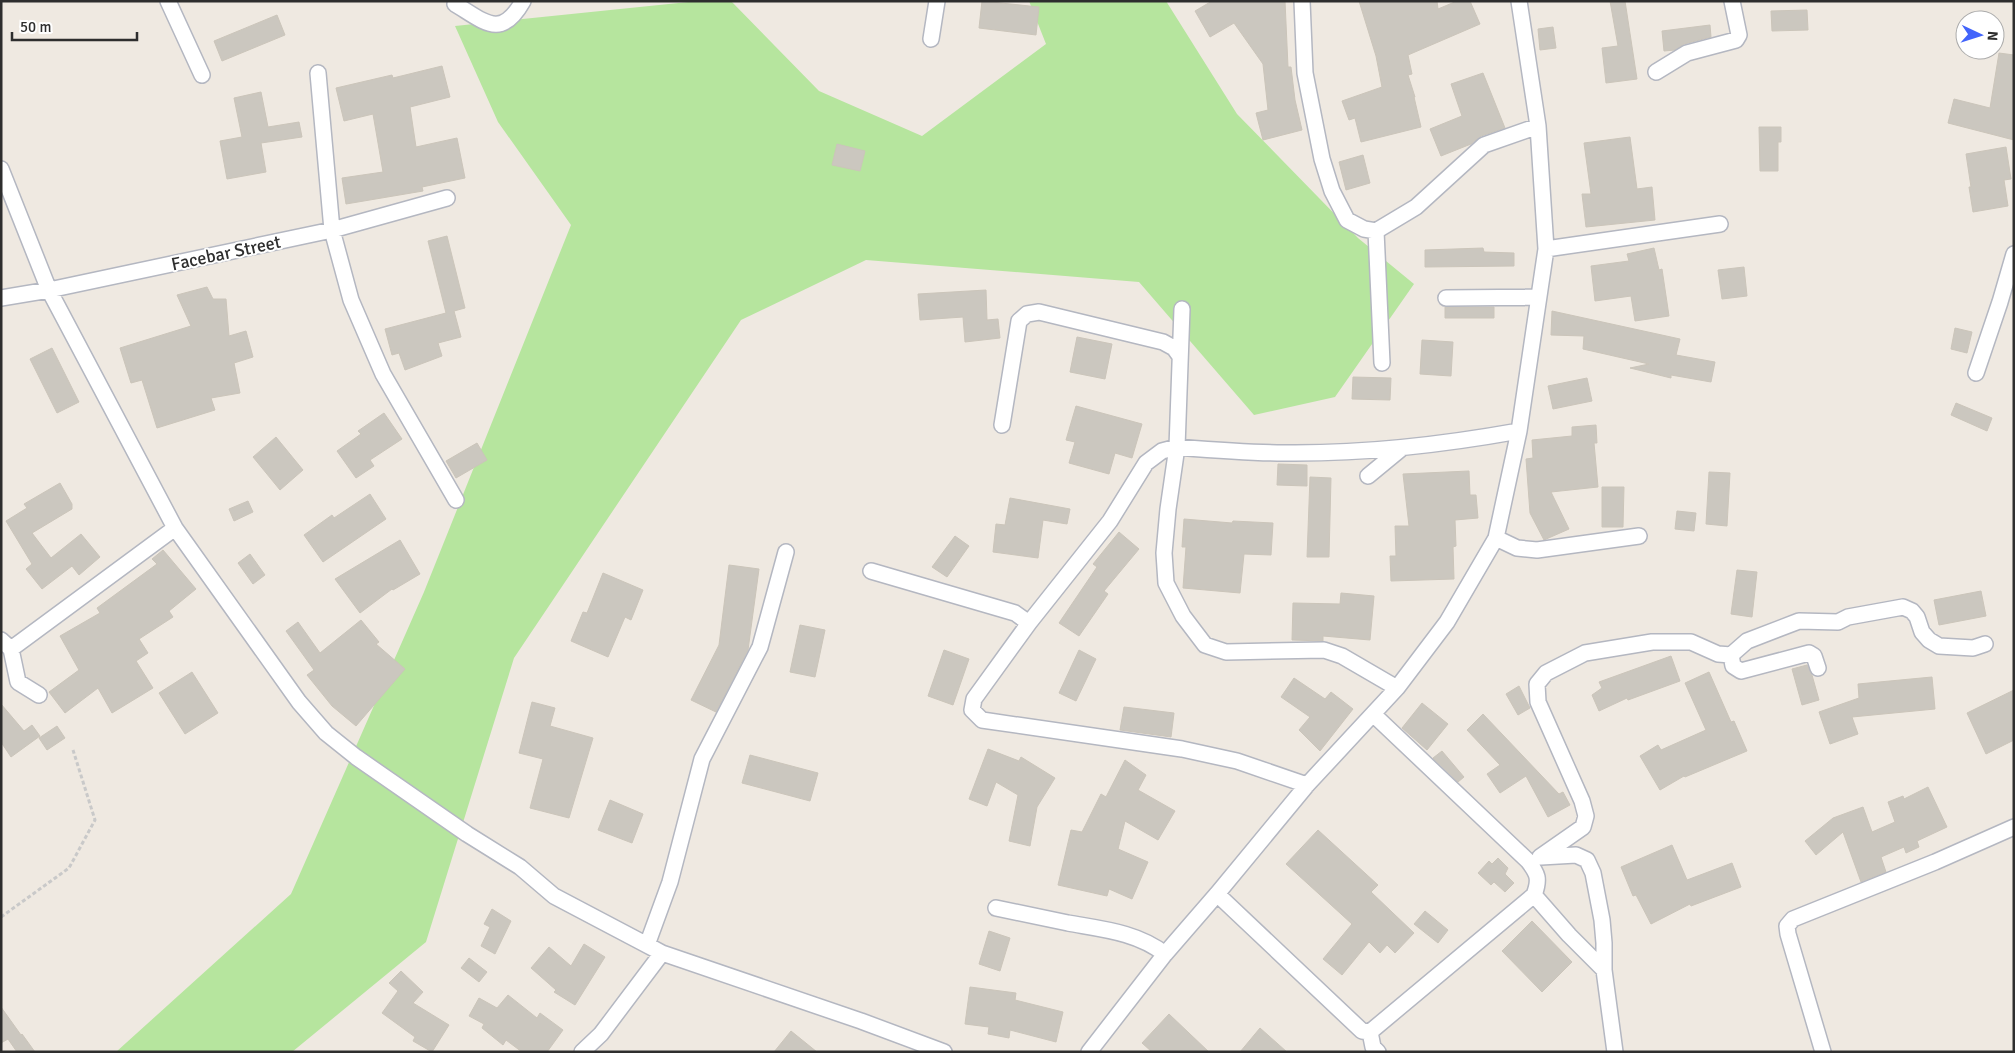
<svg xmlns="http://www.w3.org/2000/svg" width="2015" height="1053" viewBox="0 0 2015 1053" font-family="Signika,sans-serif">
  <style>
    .green { fill: #b6e59e }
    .building { fill: #cbc7bf; stroke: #cbc5ba }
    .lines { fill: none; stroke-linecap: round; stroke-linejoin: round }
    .minor-casing { stroke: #b4b7c1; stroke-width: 18 }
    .path { stroke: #c9c9c9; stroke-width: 3; stroke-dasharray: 4 2.5; stroke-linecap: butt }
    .minor { stroke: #fff; stroke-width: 15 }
    .labels { text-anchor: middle; stroke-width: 4; stroke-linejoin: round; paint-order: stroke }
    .street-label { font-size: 18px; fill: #2e2e2e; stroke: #fff }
  </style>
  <rect width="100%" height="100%" fill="#efe9e1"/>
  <!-- green -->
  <path class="green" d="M698,1H731L819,91L922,136L1046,44L1029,1H1166L1237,114L1358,238L1414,284L1335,397L1254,415L1139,282L866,260L741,320L514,658L426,942L292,1052H116L291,894L424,592L571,225L498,122L455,26Z"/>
  <!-- building -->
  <path class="building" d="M982,1L1039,7L1036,35L979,28Z
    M1212,1H1285L1288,67H1291L1295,100L1302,130L1263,140L1256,113L1268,110L1263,64L1234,23L1210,37L1195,11Z
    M1359,1H1437L1438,9L1457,1H1470L1480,24L1408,55L1412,74L1408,75L1415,97H1414L1421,127L1361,142L1355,118L1349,120L1342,101L1382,87L1376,56Z
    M1610,1H1625L1637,79L1606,83L1602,48L1618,46Z
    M1807,10L1808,30L1772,31L1771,11Z
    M277,15L285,35L222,61L214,41Z
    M1710,25L1711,37L1684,44L1675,50L1664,51L1662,31Z
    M1553,27L1556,48L1540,50L1538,29Z
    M1999,53L2014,55V140L1948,123L1954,99L1990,108Z
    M442,66L450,97L410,107L416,147L457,138L465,178L422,187L423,191L346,204L342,178L383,172L373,114L344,121L336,88L392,75L393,78Z
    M1483,73L1505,128L1481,136L1471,144L1441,156L1430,129L1462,116L1451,84Z
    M261,92L268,127L299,122L302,137L261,143L266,172L227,179L220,141L242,137L234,98Z
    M1759,127H1781V142H1778V171H1760Z
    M1630,137L1637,189L1652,187L1655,220L1586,227L1582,194H1591L1584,143Z
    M837,144L865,151L860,171L832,165Z
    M2006,147L2011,179L2004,180L2008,206L1973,212L1969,187H1971L1966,154Z
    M1363,155L1370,183L1346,190L1339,162Z
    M447,236L465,308L454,311L461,337L438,343L442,356L405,370L399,353L392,355L385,329L446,313L428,241Z
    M1483,248L1484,252L1514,253V266L1425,267V250Z
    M1654,248L1659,270L1662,269L1669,316L1635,321L1631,296L1595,301L1591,266L1629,261L1627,254Z
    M1744,267L1747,296L1722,299L1718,270Z
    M207,287L213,299H226L229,336L246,331L253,357L234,363L240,393L211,398L215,410L157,428L142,380L131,383L120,348L191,326L177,295Z
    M986,290L987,320L998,319L1000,338L965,342L963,317L920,320L918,294Z
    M1445,307H1494V318H1445Z
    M1552,311L1680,339L1676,355L1715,362L1711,382L1671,375V378L1630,368L1649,364L1583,349L1584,336L1551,335Z
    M1955,328L1972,332L1967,353L1951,349Z
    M1077,337L1112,344L1105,379L1070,372Z
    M1422,340L1453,342L1451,376L1420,374Z
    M52,348L79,402L57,413L30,359Z
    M1353,377L1391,378L1390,400L1352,399Z
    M1587,378L1592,401L1553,409L1548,386Z
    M1956,403L1992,418L1987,431L1951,415Z
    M1076,406L1142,424L1132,458L1115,453L1109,474L1069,463L1075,442L1066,440Z
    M384,413L402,439L370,460L374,466L356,478L337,451L361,434L358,431Z
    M1596,425L1597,443H1594L1598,487L1551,492L1569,529L1544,540L1530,513L1526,459L1533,458L1532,440L1572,436V427Z
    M276,437L303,470L280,490L253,457Z
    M477,443L487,460L456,478L446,461Z
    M1278,464L1307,465V486L1277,485Z
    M1469,471L1470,495H1476L1478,518L1455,520L1456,546L1453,547L1454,579L1391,581L1390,556H1396L1395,526H1409L1403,474Z
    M1709,472L1730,473L1727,526L1706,524Z
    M1310,477L1331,478L1329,557H1307Z
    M60,483L72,504V509L32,533L51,558L81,534L100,557L79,575L72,566L42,589L26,569L32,564L6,521L27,508L24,504Z
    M1602,487H1624L1623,527H1602Z
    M370,494L386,519L323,562L304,535L332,515L334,518Z
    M1010,498L1070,509L1067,524L1043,520L1038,558L993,552L996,524L1005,525Z
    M248,501L253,512L234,521L229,509Z
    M1677,511L1696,513L1694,531L1675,529Z
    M1184,519L1232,523L1233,521L1273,523L1271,555L1244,554L1240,593L1183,588L1186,547H1182Z
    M1119,532L1139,549L1104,591L1108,594L1079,636L1059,623L1097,567L1093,564Z
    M955,536L969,546L947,577L932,567Z
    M400,540L420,574L393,590L392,589L360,613L335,579Z
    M163,550L196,589L169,611L173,617L139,639L148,653L136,661L153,688L112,713L98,688L65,713L49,692L79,670L60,636L100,613L97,608L157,564L152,559Z
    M250,554L265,575L253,584L238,563Z
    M729,565L759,569L748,650L716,712L691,700L719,645Z
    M1737,570L1757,572L1752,617L1731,614Z
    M603,573L643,590L631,620L625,617L608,657L571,641L583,612L587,613Z
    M1981,591L1986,616L1939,625L1934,600Z
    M1341,593L1374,596L1370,640L1323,636V641L1292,640L1293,603L1340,604Z
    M361,620L379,642L376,644L405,669L356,726L332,706L307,675L314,670L286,631L298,622L320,653Z
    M800,625L825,630L815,677L790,672Z
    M944,650L969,659L953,705L928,696Z
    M1079,650L1096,659L1076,701L1059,693Z
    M1671,656L1680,681L1628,700L1627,698L1599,711L1592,695L1602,688L1599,682Z
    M1807,665L1812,675L1819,700L1802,705L1792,669Z
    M192,672L218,713L185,734L159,693Z
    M1709,672L1731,722L1734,721L1747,751L1685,777L1684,776L1660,790L1640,756L1658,745L1661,750L1706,730L1685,683Z
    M1932,677L1935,709L1852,717L1858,734L1830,744L1819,712L1859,698L1858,684Z
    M1294,678L1325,699L1331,692L1353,709L1320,751L1299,730L1310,717L1281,697Z
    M1519,686L1530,708L1518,715L1506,694Z
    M2014,690V740L1986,754L1967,713Z
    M532,702L555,708L550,726L593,738L569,818L530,808L543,759L519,753Z
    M1422,703L1448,724L1427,750L1402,728Z
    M1,704L24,731L32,725L40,736L11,757L1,742Z
    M1124,707L1174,713L1171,737L1120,730Z
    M1483,714L1559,794L1563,792L1570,805L1548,817L1526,776L1500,793L1487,774L1500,765L1467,730Z
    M57,726L65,738L47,750L39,738Z
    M988,749L1019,761L1021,757L1055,778L1037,807L1030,846L1009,841L1018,795L996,782L987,806L969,799Z
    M1442,751L1464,777L1458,782L1433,758Z
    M750,755L818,773L810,801L742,783Z
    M1125,760L1146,775L1138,790L1175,811L1158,840L1125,821L1118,849L1148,862L1132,899L1109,889L1107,896L1058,885L1071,830L1082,832L1101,794L1106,797Z
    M1928,787L1947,827L1917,841L1919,847L1906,853L1904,847L1881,857L1886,872L1861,882L1843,832L1816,855L1805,841L1833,818L1863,807L1872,832L1895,822L1888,802L1903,796L1904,799Z
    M610,800L643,814L632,843L598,830Z
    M1318,830L1378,885L1371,892L1414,933L1395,953L1387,945L1380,953L1369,942L1342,975L1323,959L1352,924L1286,864Z
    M1672,845L1687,880L1732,863L1741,887L1691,906L1690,904L1651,924L1636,895L1633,896L1621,867Z
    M1498,858L1508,868L1505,874L1514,883L1505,892L1494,882L1491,885L1478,873L1489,861L1492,864Z
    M492,909L511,921L495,954L481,946L490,927L484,924Z
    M1425,911L1448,930L1438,943L1414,924Z
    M1532,921L1572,962L1542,992L1502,951Z
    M989,931L1010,938L1000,971L979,964Z
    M584,944L605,957L575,1005L554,992L556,990L531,968L549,947L571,966Z
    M469,958L487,972L479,982L461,968Z
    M401,971L423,992L413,1003L449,1025L432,1052L413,1041L415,1037L382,1013L398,991L389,983Z
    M970,987L1016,993L1015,1000L1063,1012L1056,1042L1010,1030L1009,1038L988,1034L989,1027L965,1024Z
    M508,995L537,1018L540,1013L563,1030L547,1052H522L506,1040L503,1045L482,1028L484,1024L469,1016L479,998L497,1008Z
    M1,1007L21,1035L22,1034L35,1052H17L8,1039L1,1043Z
    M1169,1014L1209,1052H1152L1142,1043Z
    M1260,1028L1287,1052H1240Z
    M791,1031L817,1052H774Z"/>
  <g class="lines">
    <!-- minor casing -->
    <g class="minor-casing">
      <path id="minor" d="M168,1L202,75
        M1302,1L1305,73L1322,159L1332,191L1347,220L1364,229L1376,231L1416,207L1484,145L1538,126
        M455,4C485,22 501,40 523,1
        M931,39L937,1
        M1656,72L1687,53L1736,40L1739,35L1732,1
        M318,73L332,230L351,300L383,374L456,500
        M1,169L49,290L175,528L299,702L326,733L356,757L467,834L520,867L554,896L647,945L662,953L861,1021L944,1052
        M1376,231L1382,363
        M1546,249L1720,224
        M1,298L49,290L332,230L447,198
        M1446,298L1538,297
        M1182,309L1177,447L1168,509L1164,553L1166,583L1183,616L1205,645L1226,652L1324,650L1342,656L1397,688
        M1976,373L2000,302L2014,254
        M1002,425L1019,321L1027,314L1039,312L1163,342L1174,348L1179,355
        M1368,476L1402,448
        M1496,538L1517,548L1537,550L1639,536
        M871,571L1015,613L1029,623
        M1,640L11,649L18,682L39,695
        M11,649L175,528
        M1731,655L1733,666L1741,671L1809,653L1814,656L1818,668
        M1307,785L1237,761L1182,749L982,720L972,710L974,699L1029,623L1110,521L1146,463L1162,451L1177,447C1213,450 1248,453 1284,453C1363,454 1441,445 1519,431
        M1540,857L1583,827L1586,816L1582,801L1538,702L1537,684L1546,673L1585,653L1652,642H1691L1718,654L1731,655L1747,641L1799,621L1838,622L1848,617L1903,607L1912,611L1917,617L1922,632L1929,640L1939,646L1973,648L1985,644
        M1541,857L1576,855L1587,860L1593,873L1602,920L1604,943V970L1615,1052
        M1217,894L1362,1031L1370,1032L1534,895C1540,879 1538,874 1528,861L1373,714
        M1534,895L1569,935L1604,970
        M996,908C1020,913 1044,918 1068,923C1101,929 1137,932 1165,954
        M647,945L670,882L702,759L760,647L786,552
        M1370,1032L1373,1047L1378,1052
        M582,1052L601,1034L662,953
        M1089,1052L1165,954L1217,894L1307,785L1397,688L1447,622L1496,538L1519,431L1546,249L1538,126L1519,1
        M1823,1052L1788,934L1787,926L1793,919L1935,862L2014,827"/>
    </g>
    <!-- path -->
    <path class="path" d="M1,917L69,868L95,820L73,750"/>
    <!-- minor -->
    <use href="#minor" class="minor"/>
  </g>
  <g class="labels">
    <!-- street labels -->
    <g class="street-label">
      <text transform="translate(226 253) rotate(-12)" y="6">Facebar Street</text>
    </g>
  </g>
  <!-- border -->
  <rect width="2015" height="1053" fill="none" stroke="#2e2e2e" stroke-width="5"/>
  <!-- north arrow -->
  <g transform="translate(1980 35) rotate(94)"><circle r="24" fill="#ffffff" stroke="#ababab"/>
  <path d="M0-4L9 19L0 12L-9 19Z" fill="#4264fb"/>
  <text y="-8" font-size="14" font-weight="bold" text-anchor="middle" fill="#2e2e2e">N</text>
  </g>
  <!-- scale -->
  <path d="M12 32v8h125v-8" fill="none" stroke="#2e2e2e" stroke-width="2.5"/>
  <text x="20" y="32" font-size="15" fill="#2e2e2e" stroke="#ffffff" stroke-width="4" paint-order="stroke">50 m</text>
</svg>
